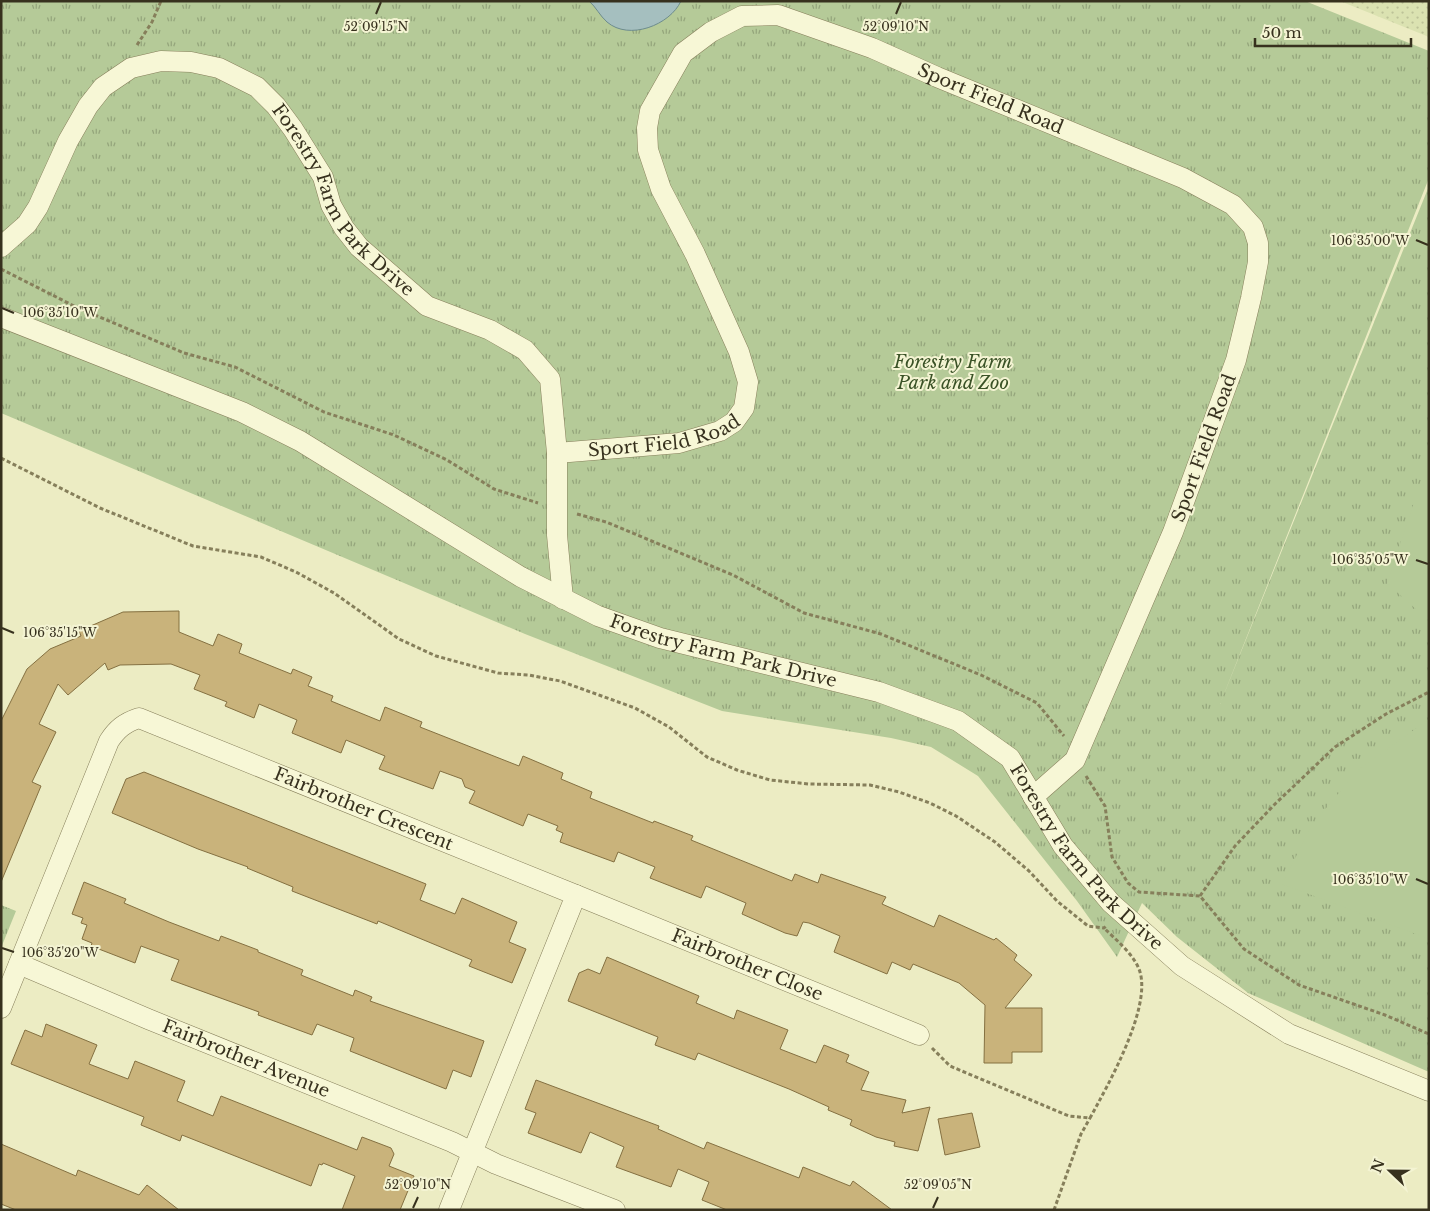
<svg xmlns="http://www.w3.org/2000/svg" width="1430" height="1211" viewBox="0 0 1430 1211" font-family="'Libre Baskerville',serif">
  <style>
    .farmland { fill: url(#farmland-dots) }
    .park { fill: url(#park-tufts) }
    .garden { fill: #b5ca98 }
    .water { fill: #a5bfbf; stroke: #6d8c8d }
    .building { fill: #c9b37b; stroke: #847041 }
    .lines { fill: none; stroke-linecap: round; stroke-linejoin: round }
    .minor-casing { stroke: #867f5b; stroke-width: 21 }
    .path { stroke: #867f5b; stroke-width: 3; stroke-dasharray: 4 2.5; stroke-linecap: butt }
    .minor { stroke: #f7f7d6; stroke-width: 20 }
    .ticks { fill: none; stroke: #37311e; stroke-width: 2 }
    .labels { text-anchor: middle; stroke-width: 4; stroke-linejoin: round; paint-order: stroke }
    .street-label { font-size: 18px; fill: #37311e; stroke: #f4f4d3 }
    .park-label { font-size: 18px; font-style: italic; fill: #3a5226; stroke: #f4f4d3 }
    .ticks-label { font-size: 12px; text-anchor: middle; fill: #37311e; stroke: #f4f4d3; stroke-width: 4; stroke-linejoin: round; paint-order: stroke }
  </style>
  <defs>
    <pattern id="farmland-dots" width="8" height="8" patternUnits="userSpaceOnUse" patternTransform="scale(1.25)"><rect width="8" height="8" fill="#dbe2b1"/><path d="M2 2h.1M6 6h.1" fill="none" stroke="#bdc298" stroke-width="1.8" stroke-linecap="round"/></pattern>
    <pattern id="park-tufts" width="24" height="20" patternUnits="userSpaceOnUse" patternTransform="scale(1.25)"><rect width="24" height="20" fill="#b5ca98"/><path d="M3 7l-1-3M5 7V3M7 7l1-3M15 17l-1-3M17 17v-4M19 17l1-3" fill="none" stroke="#94a57b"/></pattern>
  </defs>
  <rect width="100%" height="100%" fill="#ececc3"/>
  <!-- farmland -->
  <path class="farmland" d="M1340,1H1429V37Z"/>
  <!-- park -->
  <path class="park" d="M1,1H1305L1429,51V178L1220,704L1429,186V1072L1248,993L1177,937L1142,903L1117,957L1077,901L978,776L931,747L891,738L722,711L525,634L1,413Z
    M1,905L16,911L1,948Z"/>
  <!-- garden -->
  <path class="garden" d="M1429,457V621L1387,583Z
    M1429,719V939L1282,884L1312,825L1358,770Z"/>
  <!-- water -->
  <path class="water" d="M589,1H681C670,25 629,41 607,22C600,16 596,7 589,1Z"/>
  <!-- building -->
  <path class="building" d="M179,611V632L213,646L218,634L242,644L239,653L291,674L293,669L312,677L308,686L333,696L331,701L380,721L385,707L422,722L420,727L519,766L523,756L563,773L561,779L592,792L590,798L653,823L654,821L693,836L691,840L792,881L795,874L818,883L821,874L886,897L882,904L934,927L939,915L994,940L996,938L1017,955L1014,960L1032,975L1005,1008H1042V1052H1012V1063H984L985,1005L959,983L913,964L910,970L892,962L887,974L834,952L840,936L809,923L803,922L797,936L785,933L742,914L746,903L706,886L701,898L650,878L655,867L618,852L614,862L560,842L563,833L556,830L558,826L528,814L523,826L469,803L475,791L465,787L462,779L440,771L433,789L379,769L385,756L346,740L341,753L292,733L297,720L259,704L254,718L225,706L227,702L194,689L200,675L171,664L120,665L108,670L105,663L68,695L58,684L39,724L56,732L32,782L41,786L1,882V721L27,669L50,649L81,636L79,631L123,612Z
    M144,772L426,884L420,900L455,914L462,898L517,922L509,942L526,949L512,983L469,966L472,960L378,921L377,924L292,891L293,887L247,868L248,867L198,849L112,813L126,779Z
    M84,882L126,899L124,903L169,922L219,941L221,936L258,950V952L303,970L301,975L353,996L355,990L372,997L370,1001L484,1041L471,1077L453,1070L446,1089L350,1051L354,1038L317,1024L312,1035L258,1015L259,1012L171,980L179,960L141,946L135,963L91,946L92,943L82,939L87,925L81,923L83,918L72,914Z
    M607,957L699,996L696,1003L734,1019L737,1010L788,1030L780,1049L816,1063L824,1045L849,1055L846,1062L869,1072L861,1090L906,1100L902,1113L930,1107L918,1151L894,1146L895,1142L876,1137L850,1125L852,1120L828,1110L829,1107L789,1089L698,1053L695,1060L655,1045L658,1037L568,1001L579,973L588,969L600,974Z
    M46,1024L97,1045L89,1064L128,1079L135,1061L185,1081L177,1101L213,1116L221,1096L357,1150L362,1137L391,1148L394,1154L389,1166L414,1176L400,1210H342L355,1176L323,1163L322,1165L319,1164L311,1186L182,1135L180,1141L141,1125L144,1117L11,1064L25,1030L42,1037Z
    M536,1080L659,1126L658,1129L704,1149L707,1142L799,1178L803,1167L850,1186L853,1181L892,1210H727L702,1200L709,1182L678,1169L671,1187L616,1167L624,1147L590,1132L581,1153L528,1133L536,1113L525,1109Z
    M972,1113L980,1147L945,1155L938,1119Z
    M1,1144L76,1176L78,1170L139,1195L147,1185L179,1210H16L1,1204Z"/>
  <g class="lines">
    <!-- minor casing -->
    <g class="minor-casing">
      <g id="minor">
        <path id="s1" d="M1,247L27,224L38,207L68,141L88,106L103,87L131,68L161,61L191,62L219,68L257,87L276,106L293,129L323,177L331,205L344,228L359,247L427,306L490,330L525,350L550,379L557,453V535L563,599"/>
        <path id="s2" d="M1,317L242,412L300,441L521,577L598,616L660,638L879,692L958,721L1010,758L1063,846L1111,903L1182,966L1289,1034L1429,1091"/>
        <path id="s3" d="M557,453L679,443L720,431L734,422L744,408L748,382L739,352L695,254L661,189L648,150L647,128L650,111L683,53L711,32L742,16L778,15L872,48L937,77L1183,178L1233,205L1253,227L1258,243V262L1251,298L1236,360L1173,532L1075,760L1033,797"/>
        <path id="s4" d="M576,895L919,1035"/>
        <path id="s5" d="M19,964L148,1019L452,1142L496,1164L615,1210"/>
        <path id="s6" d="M1,1008L109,741C117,729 124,723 139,718L576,895L449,1210"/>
      </g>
    </g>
    <!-- path -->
    <path class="path" d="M137,45L152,22L161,1
      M1,269L74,306L184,353L235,367L324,412L394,435L447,460L494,489L538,503
      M1,458L100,508L193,546L261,557L296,572L334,593L399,639L436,656L498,673L529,675L560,681L635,708L669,727L707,757L737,770L770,780L809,784L870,785L899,792L930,803L956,816L995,842L1029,871L1057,901L1088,926L1104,928L1107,925
      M577,514L606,522L733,575L804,613L881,634L981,675L1037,703L1064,736
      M1086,776L1105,806L1112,857L1128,883L1139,892L1200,896L1244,949L1299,985L1385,1015L1429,1034
      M1200,896L1235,846L1275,804L1335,747L1386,714L1429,692
      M932,1048L950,1066L1069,1116L1090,1118C1108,1085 1151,1009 1140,972C1135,955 1116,940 1104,928
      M1054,1210L1081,1134L1090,1118"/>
    <!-- minor -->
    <use href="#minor" class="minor"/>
  </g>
  <!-- ticks -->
  <path class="ticks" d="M376,14L381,2M896,14L901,2M1416,240L1428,245M2,308L14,313M1416,560L1428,564M2,628L14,633M1416,879L1428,884M2,948L14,952M413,1208L418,1197M933,1208L938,1197"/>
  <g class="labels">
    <!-- street labels -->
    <g class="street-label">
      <text dy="6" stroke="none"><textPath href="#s3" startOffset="919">Sport Field Road</textPath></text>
      <text dy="6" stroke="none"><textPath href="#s1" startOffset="502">Forestry Farm Park Drive</textPath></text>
      <text dy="6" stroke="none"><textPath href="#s3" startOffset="109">Sport Field Road</textPath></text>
      <text transform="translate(1204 448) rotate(-70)" y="6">Sport Field Road</text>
      <text dy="6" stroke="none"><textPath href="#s2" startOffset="800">Forestry Farm Park Drive</textPath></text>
      <text dy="6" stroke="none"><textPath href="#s6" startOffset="569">Fairbrother Crescent</textPath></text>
      <text dy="6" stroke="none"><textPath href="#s2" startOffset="1235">Forestry Farm Park Drive</textPath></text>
      <text dy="6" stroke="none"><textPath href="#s4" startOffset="185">Fairbrother Close</textPath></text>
      <text dy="6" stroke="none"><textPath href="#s5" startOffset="246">Fairbrother Avenue</textPath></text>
    </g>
    <!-- park labels -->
    <g class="park-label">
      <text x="953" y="368">Forestry Farm<tspan x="953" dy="21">Park and Zoo</tspan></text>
    </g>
  </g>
  <g class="ticks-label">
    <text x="376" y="31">52°09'15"N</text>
    <text x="896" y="31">52°09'10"N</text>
    <text x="1370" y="245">106°35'00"W</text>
    <text x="60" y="317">106°35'10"W</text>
    <text x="1370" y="564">106°35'05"W</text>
    <text x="60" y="637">106°35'15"W</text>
    <text x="1370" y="884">106°35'10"W</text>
    <text x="60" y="957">106°35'20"W</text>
    <text x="418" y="1189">52°09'10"N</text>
    <text x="938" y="1189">52°09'05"N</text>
  </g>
  <!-- border -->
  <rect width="1430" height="1211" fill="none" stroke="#37311e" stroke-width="5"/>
  <!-- north arrow -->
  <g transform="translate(1390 1171) rotate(292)" stroke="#f4f4d3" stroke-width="4" paint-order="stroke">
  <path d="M0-4L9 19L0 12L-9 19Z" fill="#37311e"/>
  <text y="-8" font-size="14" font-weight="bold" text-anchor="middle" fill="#37311e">N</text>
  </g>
  <!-- scale -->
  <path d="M1255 38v8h156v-8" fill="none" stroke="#37311e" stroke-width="2.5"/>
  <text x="1262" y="38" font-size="15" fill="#37311e" stroke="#f4f4d3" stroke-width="4" paint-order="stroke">50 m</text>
</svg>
